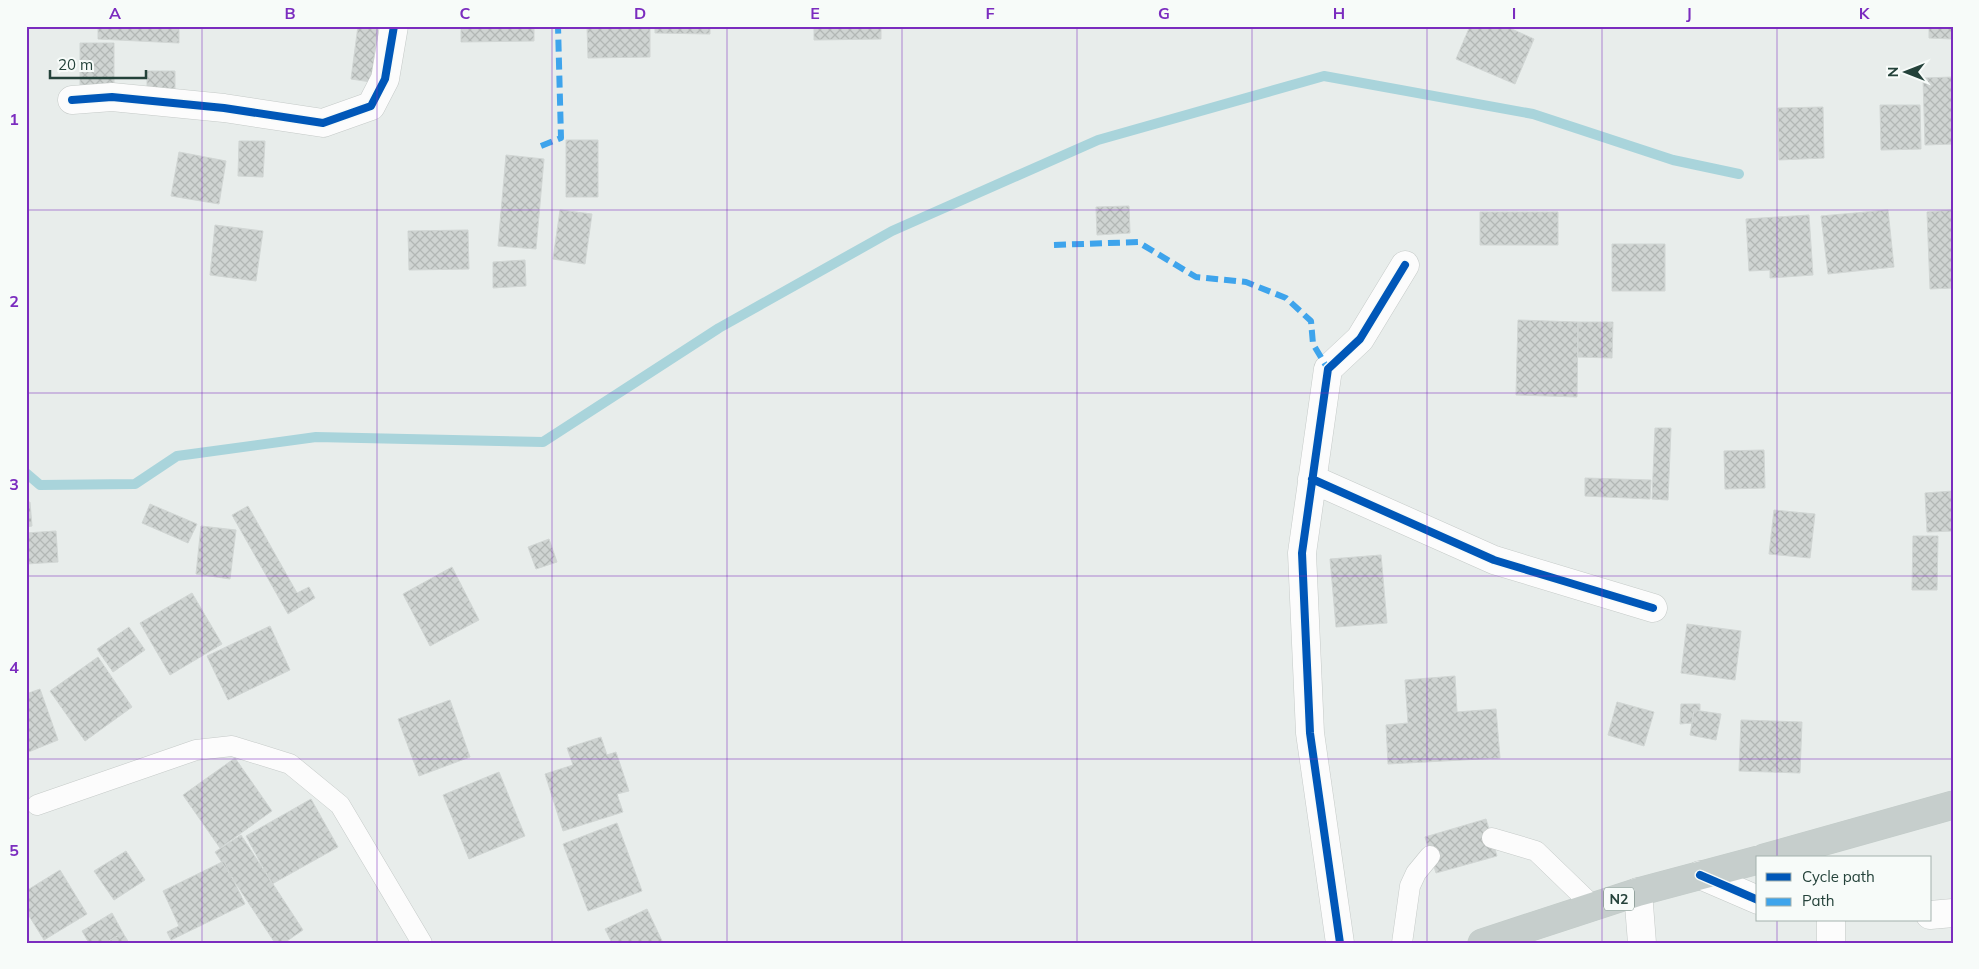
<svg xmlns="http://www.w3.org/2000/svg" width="1979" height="969" viewBox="0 0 1979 969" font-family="Mulish,sans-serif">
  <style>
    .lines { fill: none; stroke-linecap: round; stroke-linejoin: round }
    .stream { stroke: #a9d4db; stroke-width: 10 }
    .building { fill: url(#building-cross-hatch); stroke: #d1d6d4 }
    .service-casing { stroke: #c5cac8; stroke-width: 21 }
    .minor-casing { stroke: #c5cac8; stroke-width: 29 }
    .trunk-casing { stroke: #c3ccc9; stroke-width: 29 }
    .service { stroke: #fcfcfc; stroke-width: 20 }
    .minor { stroke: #fcfcfc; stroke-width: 28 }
    .trunk { stroke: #c6cecc; stroke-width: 28 }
    .quiet { stroke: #3ea4ec; stroke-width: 6; stroke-dasharray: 12 6; stroke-linecap: butt }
    .cycleway-casing { stroke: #f7fbf9; stroke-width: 11 }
    .cycleway { stroke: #0057b8; stroke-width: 8 }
    .grid { fill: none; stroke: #7b2cbf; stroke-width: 1; stroke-opacity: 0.55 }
    .labels { text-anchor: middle; stroke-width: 4; stroke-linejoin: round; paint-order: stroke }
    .shield { fill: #f7fbf9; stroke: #637a73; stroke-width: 1 }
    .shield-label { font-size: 14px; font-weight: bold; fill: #24423a }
    .neatline { fill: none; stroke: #7b2cbf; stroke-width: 2 }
    .grid-label { font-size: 16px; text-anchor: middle; font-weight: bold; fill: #7b2cbf }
  </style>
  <defs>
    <pattern id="building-cross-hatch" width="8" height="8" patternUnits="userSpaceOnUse" patternTransform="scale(1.25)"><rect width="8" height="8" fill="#cfd4d2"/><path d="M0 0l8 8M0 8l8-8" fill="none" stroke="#b2b7b5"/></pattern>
  </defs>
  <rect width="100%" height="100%" fill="#e8edeb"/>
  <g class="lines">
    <!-- stream -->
    <path class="stream" d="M26,473L40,485L135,484L177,456L316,437L543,442L719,328L892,231L1098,140L1324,76L1533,114L1673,160L1739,174"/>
  </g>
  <!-- building -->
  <path class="building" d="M98,26H179V43L98,39Z
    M358,26H378L371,82L351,79Z
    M461,26H534V41L461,42Z
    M587,26H650V57L588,58Z
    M655,26H710V34L655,33Z
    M814,26H881V39L814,40Z
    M1470,26H1505L1534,39L1515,84L1456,59Z
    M1929,26H1953V39L1929,38Z
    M80,43H114V88H80Z
    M147,71H175V90H147Z
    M1953,77V144L1925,145L1923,78Z
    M1880,105H1920L1921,149L1881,150Z
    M1823,107L1824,158L1779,160L1778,108Z
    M566,140H598V197H566Z
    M239,141H265L263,177L238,176Z
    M179,152L226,161L219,204L171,196Z
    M506,155L544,159L536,249L498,246Z
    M1129,206L1130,233L1097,235L1096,207Z
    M560,210L592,214L585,264L553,259Z
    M1888,210L1894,267L1828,274L1821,216Z
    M1953,210V288L1930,289L1927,212Z
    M1480,212H1558V245H1480Z
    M1809,215L1813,275L1770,278V270L1749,271L1746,219Z
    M215,225L263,231L256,281L210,275Z
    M468,230L469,269L409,270L408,231Z
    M1612,244H1665V291H1612Z
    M525,260L526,286L493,288V262Z
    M1518,320L1578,322L1577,397L1516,395Z
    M1578,322H1613L1612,358L1578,357Z
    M1655,428H1671L1668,500L1652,499Z
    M1764,450L1765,488L1725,489L1724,451Z
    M1585,478L1651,480L1650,499L1585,496Z
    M1953,491V531L1927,532L1925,493Z
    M30,502L32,526L26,527V503Z
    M150,504L197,524L188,543L142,523Z
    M248,506L297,593L309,587L315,598L288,614L232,515Z
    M1774,510L1815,514L1810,558L1769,554Z
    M201,526L236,530L230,579L196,574Z
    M56,531L58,562L26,564V533Z
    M1913,536H1938L1937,590H1912Z
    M549,539L557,562L536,569L528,547Z
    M1381,555L1387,623L1336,627L1330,559Z
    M452,567L479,620L430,646L403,594Z
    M192,593L222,644L170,675L140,623Z
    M1687,624L1741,631L1735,680L1681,673Z
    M270,626L290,670L228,700L207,656Z
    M129,627L145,650L113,672L97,649Z
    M98,657L132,707L85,741L50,691Z
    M1455,676L1457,712L1496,709L1500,758L1388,764L1386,725L1408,723L1405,680Z
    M40,689L58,740L26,753V694Z
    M450,700L470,757L419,776L398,719Z
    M1617,702L1654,712L1644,746L1608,735Z
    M1681,704H1700V711L1694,710L1692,723L1680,724Z
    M1694,710L1721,714L1716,740L1690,735Z
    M1741,720L1802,722L1800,773L1739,771Z
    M601,737L607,755L616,752L629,791L617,794L623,812L563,831L545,774L573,765L567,748Z
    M235,758L272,811L220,848L183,795Z
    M499,772L525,836L469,859L443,795Z
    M311,799L338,847L272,884L246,836Z
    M1486,819L1497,856L1436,873L1425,837Z
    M617,823L642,891L588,911L563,844Z
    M241,835L303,930L284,943H275L215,852Z
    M126,851L145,880L114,900L94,871Z
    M224,861L245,904L171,940L167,932L179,926L163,891Z
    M60,870L87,914L44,940L26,911V891Z
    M647,909L663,943H612L605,929Z
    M112,913L123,933L105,943H89L82,931Z
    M123,933L129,943H105Z"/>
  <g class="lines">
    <!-- service casing -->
    <g class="service-casing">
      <path id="service" d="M37,805L196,750L232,746L290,764L340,805L422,943
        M1492,838L1536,851L1594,907
        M1402,943L1410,886L1416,873L1430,856"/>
    </g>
    <!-- minor casing -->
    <g class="minor-casing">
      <path id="minor" d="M72,100L112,97L224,108L323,123L371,106L385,79L394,26
        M1312,479L1494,560L1653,608
        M1700,875L1758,900
        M1638,892L1642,943
        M1930,915L1953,913
        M1831,920V943
        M1340,943L1310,733L1302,553L1328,369L1360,339L1405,265"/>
    </g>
    <!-- trunk casing -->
    <g class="trunk-casing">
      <path id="trunk" d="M1764,858L1953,805
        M1482,943L1638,892L1758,860"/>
    </g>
    <!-- service -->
    <use href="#service" class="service"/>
    <!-- minor -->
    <use href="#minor" class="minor"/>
    <!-- trunk -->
    <use href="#trunk" class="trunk"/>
    <!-- quiet -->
    <path class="quiet" d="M541,146L561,138L558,26
      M1054,245L1138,242L1196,277L1246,282L1286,298L1311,321L1313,344L1328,369"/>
    <!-- cycleway casing -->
    <g class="cycleway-casing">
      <path id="cycleway" d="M72,100L112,97L224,108L323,123L371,106L385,79L394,26
        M1312,479L1494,560L1653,608
        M1700,875L1758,900
        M1340,943L1310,733L1302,553L1328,369L1360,339L1405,265"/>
    </g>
    <!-- cycleway -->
    <use href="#cycleway" class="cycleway"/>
  </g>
  <!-- grid -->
  <path class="grid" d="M202,26V943M377,26V943M552,26V943M727,26V943M902,26V943M1077,26V943M1252,26V943M1427,26V943M1602,26V943M1777,26V858M26,210H1953M26,393H1953M26,576H1953M26,759H1953M1777,920V943"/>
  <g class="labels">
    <!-- shield labels -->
    <rect class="shield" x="1604" y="887.5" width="30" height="23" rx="4"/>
    <g class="shield-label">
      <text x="1619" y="904">N2</text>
    </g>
  </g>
  <!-- border -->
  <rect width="1979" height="969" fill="none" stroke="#f7fbf9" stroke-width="55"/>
  <!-- legend -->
  <rect x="1756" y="856" width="175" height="65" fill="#f7fbf9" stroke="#a3b1ad"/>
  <rect x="1766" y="873" width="25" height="8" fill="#0057b8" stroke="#a3b1ad"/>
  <text x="1802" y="882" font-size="15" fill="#24423a">Cycle path</text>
  <rect x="1766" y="898" width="25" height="8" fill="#3ea4ec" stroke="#a3b1ad"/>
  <text x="1802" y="906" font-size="15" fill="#24423a">Path</text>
  <!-- north arrow -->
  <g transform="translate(1906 72) rotate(270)" stroke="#f7fbf9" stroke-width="4" paint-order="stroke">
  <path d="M0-4L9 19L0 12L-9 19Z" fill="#24423a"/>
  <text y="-8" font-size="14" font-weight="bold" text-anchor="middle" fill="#24423a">N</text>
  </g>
  <!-- scale -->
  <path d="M50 70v8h96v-8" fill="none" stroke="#24423a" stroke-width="2.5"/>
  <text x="58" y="70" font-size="15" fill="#24423a" stroke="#f7fbf9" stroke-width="4" paint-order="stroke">20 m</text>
  <rect x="28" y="28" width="1924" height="914" class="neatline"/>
  <g class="grid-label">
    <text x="115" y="19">A</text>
    <text x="290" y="19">B</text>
    <text x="465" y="19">C</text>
    <text x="640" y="19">D</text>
    <text x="815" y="19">E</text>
    <text x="990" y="19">F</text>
    <text x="1164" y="19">G</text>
    <text x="1339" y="19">H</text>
    <text x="1514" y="19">I</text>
    <text x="1689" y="19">J</text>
    <text x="1864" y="19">K</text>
    <text x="14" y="125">1</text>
    <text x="14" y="307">2</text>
    <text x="14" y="490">3</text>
    <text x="14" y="673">4</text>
    <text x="14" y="856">5</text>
  </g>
</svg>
